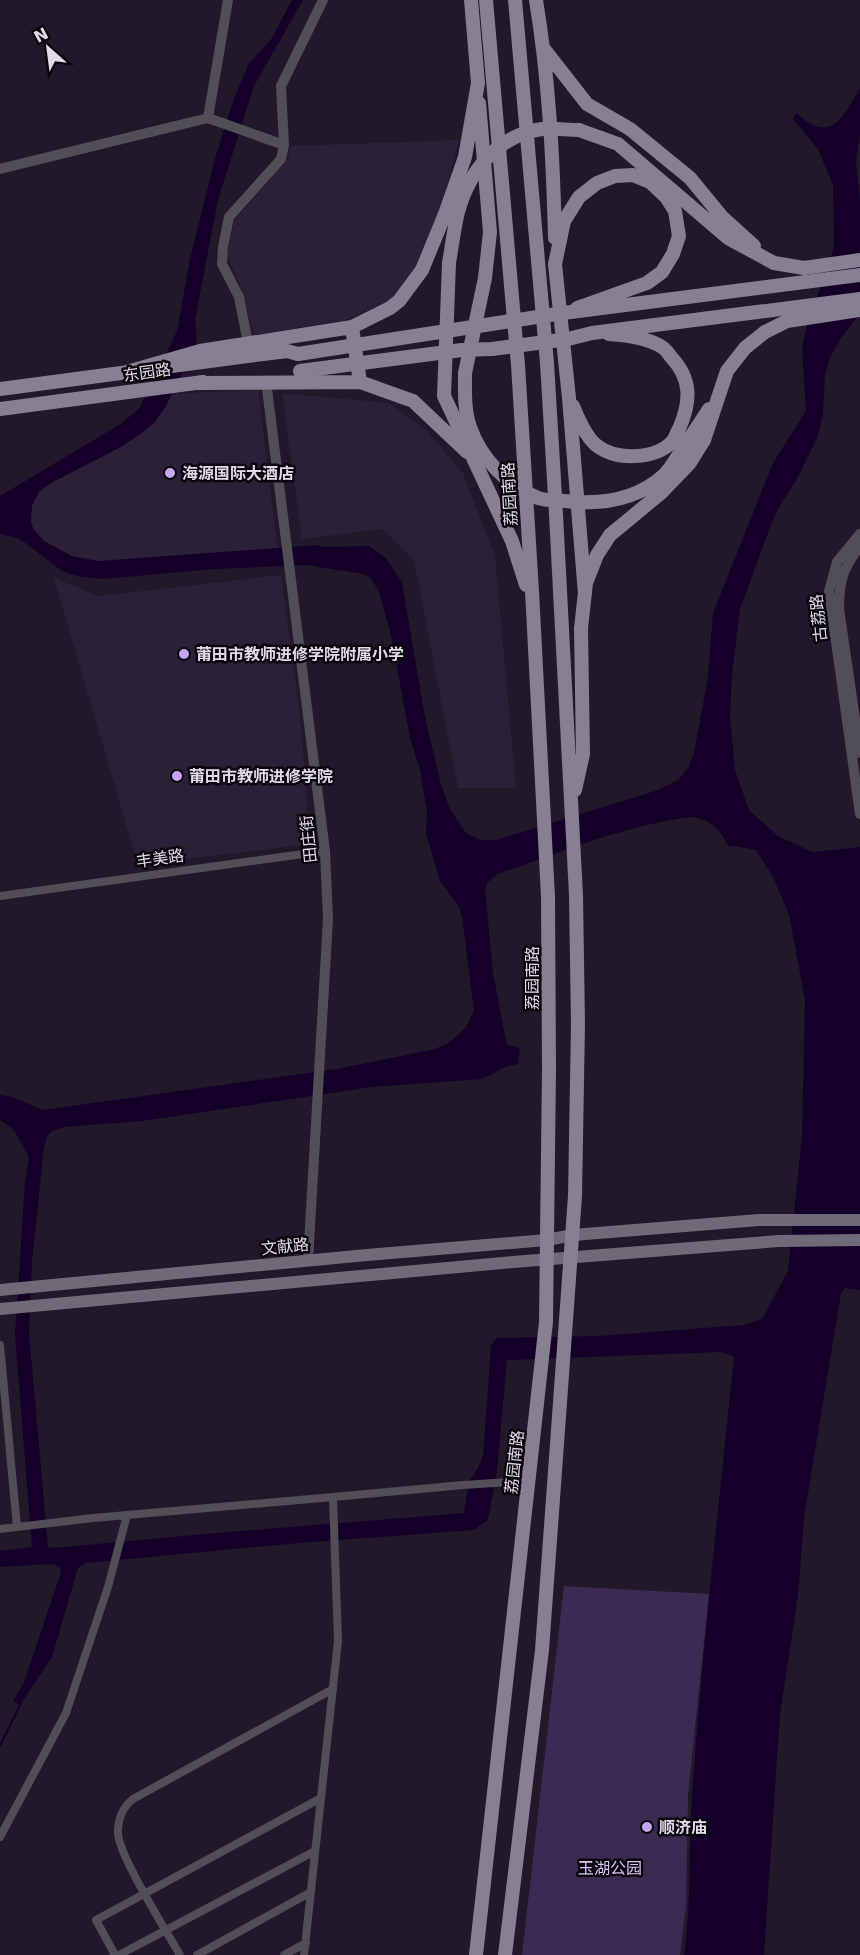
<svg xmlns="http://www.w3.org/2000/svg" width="860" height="1955" viewBox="0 0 860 1955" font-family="'DejaVu Sans','Noto Sans SC',sans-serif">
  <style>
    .built { fill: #2a2037 }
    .green { fill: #3d2a53 }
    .water { fill: #15002a; fill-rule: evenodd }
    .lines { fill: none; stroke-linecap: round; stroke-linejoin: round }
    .stream { stroke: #15002a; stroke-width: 2 }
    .minor { stroke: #524e57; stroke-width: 8 }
    .tertiary { stroke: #524e57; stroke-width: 10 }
    .secondary { stroke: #706a78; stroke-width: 12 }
    .primary { stroke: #877f92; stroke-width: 14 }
    .primary-bridge { stroke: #877f92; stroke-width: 14 }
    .poi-dot { fill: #c6a6f0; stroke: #09060d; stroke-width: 2 }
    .labels { text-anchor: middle; stroke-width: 5; stroke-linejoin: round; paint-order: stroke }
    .street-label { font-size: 16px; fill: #e0dbe7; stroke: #09060d }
    .poi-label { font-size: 16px; font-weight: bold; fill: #e0dbe7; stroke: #09060d; text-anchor: start }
    .park-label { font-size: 16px; fill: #dbc5f8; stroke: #09060d }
  </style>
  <rect width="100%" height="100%" fill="#21192a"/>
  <!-- built -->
  <path class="built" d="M459,140L444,198L419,264L397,297L345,320L254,335L240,285L227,256L234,221L288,158L291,146Z
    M258,390L279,560L64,565L22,514L28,494L166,394Z
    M282,393L389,403L428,432L463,473L495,557L516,788H458L414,560L382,529L302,539Z
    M281,575L300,713L310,844L138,865L54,578L99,596Z"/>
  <!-- green -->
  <path class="green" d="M564,1586L709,1594L688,1795L686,1906L680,1955H522Z"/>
  <!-- water -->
  <path class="water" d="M292,0H303L254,86L218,200L195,320L197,344L166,406L155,422L143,432L121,447L51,483L39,492L32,506L31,521L33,529L44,541L72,556L98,561L318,545L323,547L369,546L386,558L402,582L424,712L441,785L450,809L466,833L480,840H496L655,791L678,780L688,768L694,753L708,677L713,613L773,463L806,411L802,349L805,332L834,248L833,185L818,149L793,119L796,113C832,146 843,116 860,88V134L856,161L860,200V307L858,316L841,338L830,358L825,375L823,414L818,436L798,477L779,507L772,522L740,609L732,675L730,716L735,770L749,810L778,836L812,852L860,847V1290L845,1288L841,1293L804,1518L798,1596L780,1714L764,1955H684C692,1902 688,1849 692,1796C702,1649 719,1503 734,1357L722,1352L507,1360L497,1471L488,1520L474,1530L299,1543L85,1563L78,1568L52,1657L20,1705L13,1701L24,1682L61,1572L60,1568L53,1564L0,1567V1551L32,1547L15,1335L25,1182L29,1157L14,1130L0,1120V1095L12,1097L43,1110L337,1069L435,1049L450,1042L462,1031L467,1025L474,1010L462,917L459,907L440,881L426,834L427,811L420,770L410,738L391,635L379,592L371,578L363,574L306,565L216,569L102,579L77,576L62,571L24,542L17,538L0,534V496L119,425L139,409L177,331L190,259L216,155L233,101L248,65L272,38ZM692,817C712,820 720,830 729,847L734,846L756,850L773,877L789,915L805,1000L802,1136L788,1271L762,1319L743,1325L599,1336L496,1338L491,1346L483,1455L478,1468L469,1481L464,1513L205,1534L53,1548L48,1547L29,1333L32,1262L44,1147L47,1136L52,1131L64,1127L142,1121L372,1087L482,1079L508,1066L518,1064L520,1048L508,1045L506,1041L493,973L485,889L488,882L498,874C562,852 625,825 692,817Z"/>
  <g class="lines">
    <!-- stream -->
    <path class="stream" d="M0,1746L21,1703"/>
    <!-- minor -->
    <path class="minor" d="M0,896L325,851
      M0,1345L17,1527
      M0,1529L93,1518L333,1497
      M0,1837L66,1713L108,1587L127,1515
      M115,1955L96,1920L321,1798
      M119,1955L315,1851
      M180,1955C167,1932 117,1853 118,1832C118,1819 123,1807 133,1799L333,1689
      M197,1955L311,1892
      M284,1955L306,1943
      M304,1955L338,1641L333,1497L463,1485L528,1481"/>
    <!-- tertiary -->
    <path class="tertiary" d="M208,118L284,145L281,159L229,217L223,247L222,264L239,297L248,343
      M284,145L281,86L323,0
      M0,169L208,118L228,0
      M266,381L325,851L328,919L308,1260
      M860,534L837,562L829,591L860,814
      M860,546C843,568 839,581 839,609L860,753"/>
    <!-- secondary -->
    <path class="secondary" d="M0,1290L367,1255L547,1240L573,1235L759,1220H860
      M0,1309L513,1262L779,1241L860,1240"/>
    <!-- primary -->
    <path class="primary" d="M536,0C549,79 553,158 555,238
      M544,49L587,104L630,129L690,178L722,217L754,246
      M579,130L618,144L728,238L774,263L804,268L860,260
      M449,263L444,396L512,541L526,585
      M577,308L647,283L662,272L673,254L679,236L675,211L666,197L650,182L633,175L615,176L597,183L579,197L564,221L555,264L569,398L585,594
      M352,327L360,382
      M172,366L287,351L298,354
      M127,372L200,351L352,327L390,308L399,301L422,270L445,214L465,157L478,83L471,0
      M465,373L485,278L490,232L479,103
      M195,383L360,382L413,401L467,452
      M0,389L136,371
      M573,406C577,417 587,438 596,445C616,461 655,460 673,441C675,438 677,432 679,429C691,402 692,379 671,357C669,354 665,349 662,347C648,338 625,335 609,334
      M0,409L203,382
      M682,450L709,409
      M575,790L583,754L581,628L586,583L597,555L610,535L662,492L689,464L704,440L727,371L745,348L765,332L787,321L860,310
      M476,1955L546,1322L549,1069L548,897L532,591L518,365L486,0
      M505,1955L542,1650L575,1196L578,1024L576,895L555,496L547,363L515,0"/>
    <!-- primary-bridge -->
    <path class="primary-bridge" d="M449,263C452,246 454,228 458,212C469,171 498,135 542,129C554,128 567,130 579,130
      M298,354L563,313L860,275
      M300,371L462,350L492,349L568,339L592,333L860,299
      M465,373C465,391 464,410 470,427C481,459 507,485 538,498C546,501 556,500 565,501C600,505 636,500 663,476C671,469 676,458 682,450"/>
  </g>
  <!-- markers -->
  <g class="poi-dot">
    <circle cx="170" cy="473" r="6"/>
    <circle cx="184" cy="654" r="6"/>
    <circle cx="177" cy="776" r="6"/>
    <circle cx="647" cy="1827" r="6"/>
  </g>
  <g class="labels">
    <!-- street labels -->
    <g class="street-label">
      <text transform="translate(147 372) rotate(-8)" y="6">东园路</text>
      <text transform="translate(509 494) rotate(-93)" y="6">荔园南路</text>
      <text transform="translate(818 618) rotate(-96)" y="6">古荔路</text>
      <text transform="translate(308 839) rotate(-96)" y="6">田庄街</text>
      <text transform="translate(160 858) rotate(-8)" y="6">丰美路</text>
      <text transform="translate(532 978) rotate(-90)" y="6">荔园南路</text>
      <text transform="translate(285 1246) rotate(-6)" y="6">文献路</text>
      <text transform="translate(514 1462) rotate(-84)" y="6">荔园南路</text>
    </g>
    <!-- poi labels -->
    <g class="poi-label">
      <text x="182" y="479">海源国际大酒店</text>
      <text x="196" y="660">莆田市教师进修学院附属小学</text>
      <text x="189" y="782">莆田市教师进修学院</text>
      <text x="659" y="1833">顺济庙</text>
    </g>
    <!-- park labels -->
    <g class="park-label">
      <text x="610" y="1874">玉湖公园</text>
    </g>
  </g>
  <!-- north arrow -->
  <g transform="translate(48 48) rotate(332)" stroke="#09060d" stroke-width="4.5" paint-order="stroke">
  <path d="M0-4.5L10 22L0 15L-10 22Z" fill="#e0dbe7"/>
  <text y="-9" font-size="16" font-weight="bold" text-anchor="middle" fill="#e0dbe7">N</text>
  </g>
</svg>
